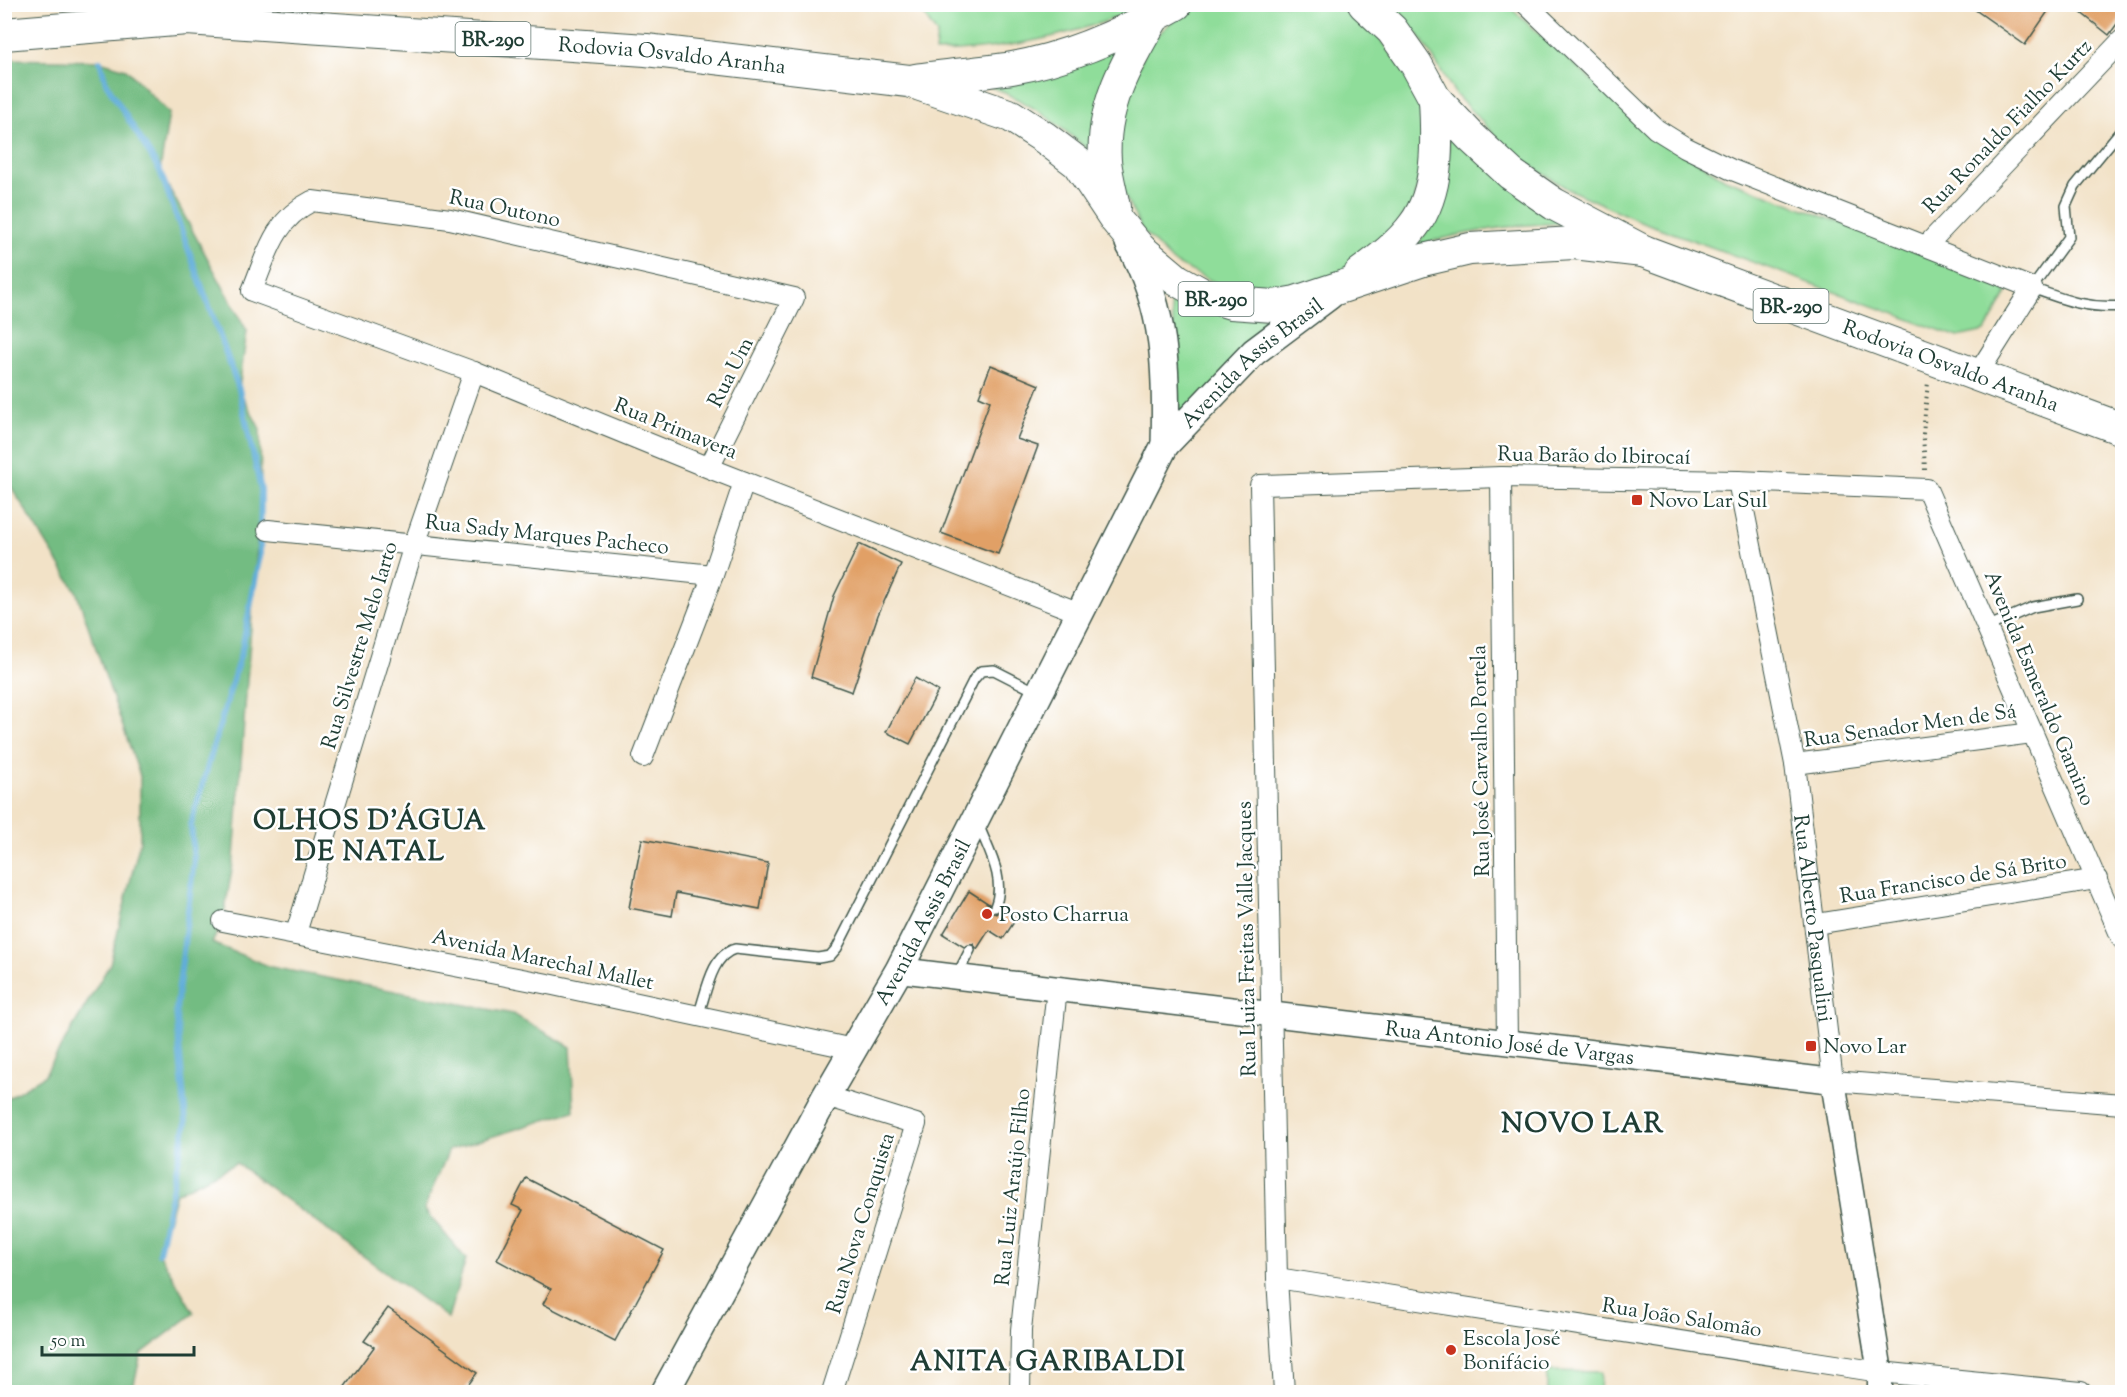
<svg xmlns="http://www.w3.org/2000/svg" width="2127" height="1397" viewBox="0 0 2127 1397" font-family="'Sorts Mill Goudy',serif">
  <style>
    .green { fill: #8fdd9a; stroke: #578d67; stroke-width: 1.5 }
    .forest { fill: #73bc82; stroke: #497c5b; stroke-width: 1.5 }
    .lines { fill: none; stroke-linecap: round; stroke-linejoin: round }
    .stream { stroke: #60add9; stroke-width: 6 }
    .building { fill: #e1a066 }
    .service-casing { stroke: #3f564a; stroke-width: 12 }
    .minor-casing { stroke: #3f564a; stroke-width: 22 }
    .tertiary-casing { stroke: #3f564a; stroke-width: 27 }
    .secondary-casing { stroke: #3f564a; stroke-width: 30 }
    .trunk-casing { stroke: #3f564a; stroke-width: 34 }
    .path { stroke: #3f564a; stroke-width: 4; stroke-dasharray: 1.5 4.5; stroke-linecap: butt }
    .service { stroke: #fff; stroke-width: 9 }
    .minor { stroke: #fff; stroke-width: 20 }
    .tertiary { stroke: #fff; stroke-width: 24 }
    .secondary { stroke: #fff; stroke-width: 27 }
    .trunk { stroke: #fff; stroke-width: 32 }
    .poi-dot { fill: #c8321e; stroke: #fff; stroke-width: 2 }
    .labels { text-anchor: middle; stroke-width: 5; stroke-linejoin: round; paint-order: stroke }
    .shield { fill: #fff; stroke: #627771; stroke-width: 1.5 }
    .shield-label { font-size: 20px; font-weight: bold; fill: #1f3d34 }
    .street-label { font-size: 21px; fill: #1f3d34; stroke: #fff }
    .poi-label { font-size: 21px; fill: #1f3d34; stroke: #fff; text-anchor: start }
    .district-label { font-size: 27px; font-weight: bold; letter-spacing: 1.5px; fill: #1f3d34; stroke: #fff }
  </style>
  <rect width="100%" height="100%" fill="#fff"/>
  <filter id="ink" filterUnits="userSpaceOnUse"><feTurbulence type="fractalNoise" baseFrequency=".0167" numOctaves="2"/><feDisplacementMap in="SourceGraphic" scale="12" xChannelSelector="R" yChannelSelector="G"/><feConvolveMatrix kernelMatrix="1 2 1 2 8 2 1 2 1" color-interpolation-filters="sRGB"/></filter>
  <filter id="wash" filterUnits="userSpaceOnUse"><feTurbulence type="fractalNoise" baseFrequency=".008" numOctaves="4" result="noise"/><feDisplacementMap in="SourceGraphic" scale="24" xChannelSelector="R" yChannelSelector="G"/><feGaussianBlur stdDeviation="1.35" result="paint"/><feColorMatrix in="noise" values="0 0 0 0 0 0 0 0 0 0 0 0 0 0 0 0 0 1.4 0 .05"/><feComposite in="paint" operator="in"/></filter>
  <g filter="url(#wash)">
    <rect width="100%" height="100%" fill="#f2e2c7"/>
    <!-- green -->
    <path class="green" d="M1344,4L1368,20L1418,92L1426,135L1415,200L1377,254L1298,294L1232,291L1173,262L1142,230L1122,190L1115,125L1148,44L1181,13L1196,5Z
      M917,5H1152C1078,33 1014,50 935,52L937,34Z
      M1382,5H1507L1649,131L1725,179L1999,283L2007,293L1985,331L1958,337L1637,220L1568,189L1515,156L1456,95L1419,35Z
      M1121,47L1096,157C1052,118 1028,100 973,80Z
      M1449,128L1573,223C1515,224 1473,230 1417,245L1441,209L1447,192Z
      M1167,285L1277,321L1175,424C1178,372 1177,337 1167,285Z
      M1547,1371L1601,1372L1600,1392H1547Z"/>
    <!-- forest -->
    <path class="forest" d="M5,59L100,61L126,69L169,113L160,171L247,331L239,389L260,429L261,490L234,858L223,921L212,943L271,967L513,1014L571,1047L574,1111L449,1150L424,1209L466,1259L448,1318L236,1163L176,1193L159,1253L194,1313L141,1354L132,1392H5V1100L44,1076L110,964L140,841V776L76,591L5,477Z"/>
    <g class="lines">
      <!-- stream -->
      <path class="stream" d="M100,61L106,83L160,171L239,389L261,490L260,555L242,649L191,824L194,860L176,1010L186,1123L159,1253"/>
    </g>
    <g id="blocks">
      <!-- building -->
      <path class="building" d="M1967,4H2053L2025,45Z
        M2070,4H2122V17L2109,35Z
        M991,365L1039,385L1017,439L1038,446L998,554L941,533L990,401L979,396Z
        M859,544L901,564L878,615L852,692L811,677L834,596Z
        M915,678L938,691L910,744L886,732Z
        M642,839L768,863L760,909L676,893L672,916L629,908Z
        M969,891L989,904L991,912L996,914L1001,910L1016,919L1003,939L989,930L977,949L973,944L964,947L943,934Z
        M526,1178L664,1250L615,1341L543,1304L551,1289L497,1260L523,1210L512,1205Z
        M388,1308L477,1373L463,1392H341L374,1347L364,1341Z"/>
    </g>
  </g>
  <g filter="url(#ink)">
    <use href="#blocks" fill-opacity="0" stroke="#3f564a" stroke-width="1.5"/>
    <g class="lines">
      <!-- service casing -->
      <g class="service-casing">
        <path id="service" d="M2122,129L2075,186L2066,206L2069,237L2032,288C2065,300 2087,309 2122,306
          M1987,627L2033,607L2077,599
          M979,826C989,852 1006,879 995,907
          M957,975L970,950
          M698,1016C706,995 711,955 735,949L818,958L830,956L837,948L974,679L981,671L994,670L1037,692"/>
      </g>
      <!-- minor casing -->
      <g class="minor-casing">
        <g id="minor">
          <path d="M1526,4L1656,129L1685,147L1730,169L2032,288L1977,375"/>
          <path d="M1926,246L2122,40"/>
          <path d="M709,468L794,298L450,219L312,201C274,220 267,254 252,291L474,372L709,468L1080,613"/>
          <path d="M1501,477L1507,1044"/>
          <path id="s1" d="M1738,481L1795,764L1833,1081L2122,1104"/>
          <path d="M268,530L713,575"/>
          <path d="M643,757L713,575L744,482"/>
          <path d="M1795,764L2032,733"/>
          <path d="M223,921L553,985L853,1049"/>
          <path d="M1816,924L2097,879"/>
          <path d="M296,933L414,545L474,372"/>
          <path d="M826,1096L916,1124L832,1392"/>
          <path d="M1277,1278L1880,1372L2081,1392"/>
          <path d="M1020,1392L1021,1330L1057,988"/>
          <path d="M1284,1392L1277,1278L1260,485L1501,477L1738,481L1927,489L2122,939"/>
        </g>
      </g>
      <!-- tertiary casing -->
      <g class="tertiary-casing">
        <g id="tertiary">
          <path id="s2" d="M899,970L1833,1081L1880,1372V1392"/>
        </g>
      </g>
      <!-- secondary casing -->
      <g class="secondary-casing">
        <g id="secondary">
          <path d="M1129,243C1166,308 1167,371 1165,445"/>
          <path id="s3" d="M665,1392L826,1096L899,970L1165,445L1254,352L1329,296"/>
        </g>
      </g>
      <!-- trunk casing -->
      <g class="trunk-casing">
        <g id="trunk">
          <path id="s4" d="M1364,4L1392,30L1416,64L1435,99L1471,137L1511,174L1554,204L1643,251L2122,429"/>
          <path id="s5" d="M4,34L187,19L646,50L909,81L1011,116L1045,138L1078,163L1116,220L1140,249L1177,280L1202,294L1231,303L1274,306L1296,302L1423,260L1470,249L1574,243L1643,251"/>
          <path d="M915,80C948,75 980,73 1012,68C1069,58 1127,32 1176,4"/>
          <path d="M1114,207C1111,192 1107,177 1105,161C1101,107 1126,63 1153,18"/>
          <path d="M1360,274C1379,260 1400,244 1414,225C1440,191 1437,138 1435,99"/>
        </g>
      </g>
      <!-- path -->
      <path class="path" d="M1925,470L1923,434L1928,382"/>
      <!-- service -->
      <use href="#service" class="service"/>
      <!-- minor -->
      <use href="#minor" class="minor"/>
      <!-- tertiary -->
      <use href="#tertiary" class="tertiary"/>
      <!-- secondary -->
      <use href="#secondary" class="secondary"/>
      <!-- trunk -->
      <use href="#trunk" class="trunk"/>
    </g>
  </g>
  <!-- markers -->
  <g class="poi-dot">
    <rect x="1631" y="494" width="12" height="12" rx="3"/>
    <circle cx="987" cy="914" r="6"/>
    <rect x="1805" y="1040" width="12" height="12" rx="3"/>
    <circle cx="1451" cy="1350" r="6"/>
  </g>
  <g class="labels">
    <!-- shield labels -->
    <g class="shield">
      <rect x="455.5" y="22" width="75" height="34" rx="4.5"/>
      <rect x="1178.5" y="282" width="75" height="34" rx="4.5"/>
      <rect x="1753.5" y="289" width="75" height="34" rx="4.5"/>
    </g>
    <g class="shield-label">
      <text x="493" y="46">BR-290</text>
      <text x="1216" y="306">BR-290</text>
      <text x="1791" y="313">BR-290</text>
    </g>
    <!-- street labels -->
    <g class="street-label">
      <text dy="7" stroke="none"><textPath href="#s5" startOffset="670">Rodovia Osvaldo Aranha</textPath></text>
      <text transform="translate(2007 126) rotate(-46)" y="7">Rua Ronaldo Fialho Kurtz</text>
      <text transform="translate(505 208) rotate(12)" y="7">Rua Outono</text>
      <text dy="7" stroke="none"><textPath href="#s3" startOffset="1191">Avenida Assis Brasil</textPath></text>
      <text dy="7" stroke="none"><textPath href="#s4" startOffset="708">Rodovia Osvaldo Aranha</textPath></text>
      <text transform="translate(730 372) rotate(-63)" y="7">Rua Um</text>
      <text transform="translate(676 428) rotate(22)" y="7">Rua Primavera</text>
      <text transform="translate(1594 455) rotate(1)" y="7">Rua Barão do Ibirocaí</text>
      <text transform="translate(547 534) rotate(6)" y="7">Rua Sady Marques Pacheco</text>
      <text transform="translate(359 645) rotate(-73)" y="7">Rua Silvestre Melo Iarto</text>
      <text transform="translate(2040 688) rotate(67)" y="7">Avenida Esmeraldo Gamino</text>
      <text transform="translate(1910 725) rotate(-8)" y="7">Rua Senador Men de Sá</text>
      <text transform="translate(1480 761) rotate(-91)" y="7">Rua José Carvalho Portela</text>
      <text transform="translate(1953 878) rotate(-9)" y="7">Rua Francisco de Sá Brito</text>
      <text dy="7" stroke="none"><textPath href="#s1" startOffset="444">Rua Alberto Pasqualini</textPath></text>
      <text dy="7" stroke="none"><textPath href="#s3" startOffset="536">Avenida Assis Brasil</textPath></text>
      <text transform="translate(1246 939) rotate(-91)" y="7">Rua Luiza Freitas Valle Jacques</text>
      <text transform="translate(543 959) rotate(12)" y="7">Avenida Marechal Mallet</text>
      <text dy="7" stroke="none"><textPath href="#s2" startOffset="615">Rua Antonio José de Vargas</textPath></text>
      <text transform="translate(1012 1187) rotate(-84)" y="7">Rua Luiz Araújo Filho</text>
      <text transform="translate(860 1223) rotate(-73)" y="7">Rua Nova Conquista</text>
      <text transform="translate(1682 1317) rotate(9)" y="7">Rua João Salomão</text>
    </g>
    <!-- poi labels -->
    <g class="poi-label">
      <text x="1649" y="507">Novo Lar Sul</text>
      <text x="999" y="921">Posto Charrua</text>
      <text x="1823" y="1053">Novo Lar</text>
      <text x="1463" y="1345">Escola José<tspan x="1463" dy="24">Bonifácio</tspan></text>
    </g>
    <!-- district labels -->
    <g class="district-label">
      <text x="370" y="829">OLHOS D'ÁGUA<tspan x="370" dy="31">DE NATAL</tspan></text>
      <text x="1583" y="1132">NOVO LAR</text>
      <text x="1048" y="1370">ANITA GARIBALDI</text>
    </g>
  </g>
  <!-- margin -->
  <rect width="2127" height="1397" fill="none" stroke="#fff" stroke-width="24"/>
  <!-- scale -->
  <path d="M42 1346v9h152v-9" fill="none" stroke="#1f3d34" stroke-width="3"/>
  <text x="51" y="1346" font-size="18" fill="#1f3d34" stroke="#ffffff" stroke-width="4.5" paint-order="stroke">50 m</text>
</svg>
